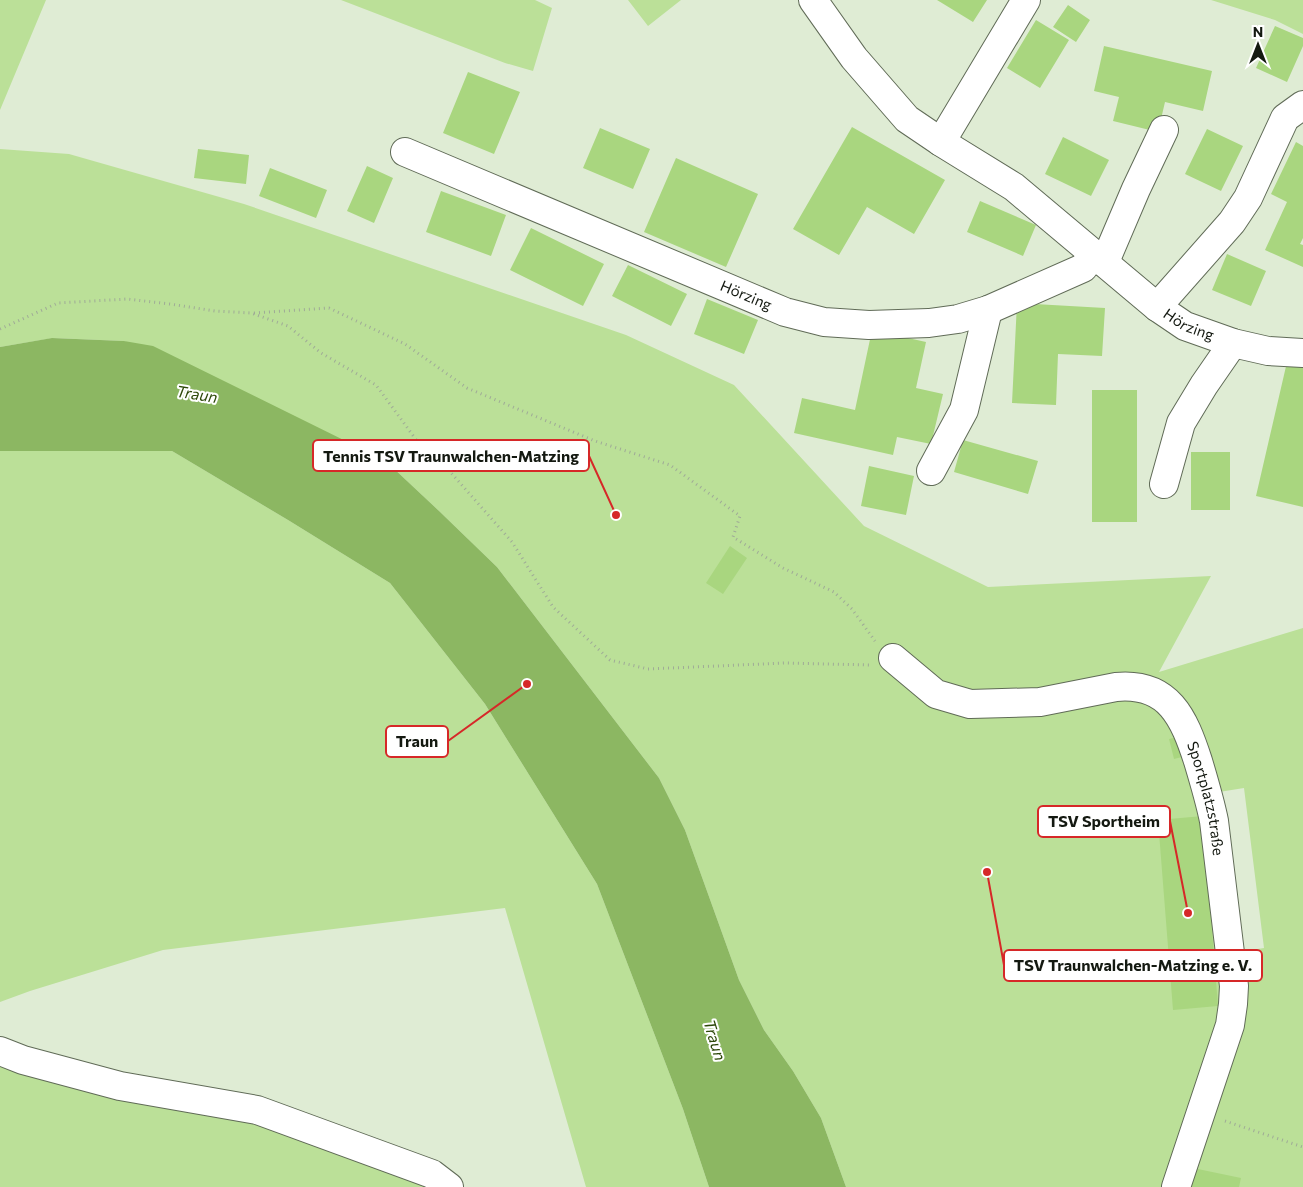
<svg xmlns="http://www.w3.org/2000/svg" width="1303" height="1187" viewBox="0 0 1303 1187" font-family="Commissioner,sans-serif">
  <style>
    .green { fill: #bbe098; fill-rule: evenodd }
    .water { fill: #8cb762 }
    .building { fill: #a9d67f }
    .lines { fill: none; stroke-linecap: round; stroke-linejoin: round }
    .minor-casing { stroke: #606b57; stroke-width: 30 }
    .path { stroke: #9faa97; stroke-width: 3; stroke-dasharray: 1 4; stroke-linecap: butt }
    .minor { stroke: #fff; stroke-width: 28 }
    .labels { text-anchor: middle; stroke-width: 4; stroke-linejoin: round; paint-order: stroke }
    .street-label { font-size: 15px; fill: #141911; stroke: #fff }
    .water-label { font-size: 16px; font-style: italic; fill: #2d4809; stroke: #fff }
    .leader { fill: none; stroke: #d62828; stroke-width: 2 }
    .callout-dot { fill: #d62828; stroke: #fff; stroke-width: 2 }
    .callout { fill: #fff; stroke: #d62828; stroke-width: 2 }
    .callout-label { font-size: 16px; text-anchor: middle; font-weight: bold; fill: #141911 }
  </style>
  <rect width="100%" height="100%" fill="#dfecd4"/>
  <!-- green -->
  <path class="green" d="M0,0H46L0,110Z
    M341,0H535L552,8L533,71L505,63Z
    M628,0H681L648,26Z
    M1211,0H1303V34L1275,20Z
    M0,149L69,154L244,204L626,335L734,385L864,526L988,587L1211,576L1159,672L1303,628V1187H846L821,1118L793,1071L764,1030L739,980L685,830L659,778L497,567L438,510L390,465L124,341L53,338L0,347ZM1244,788L1264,948L1238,952L1219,792Z
    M0,451H172L288,520L390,583L485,704L597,884L683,1109L709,1187H586L505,908L163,950L30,991L0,1002Z
    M0,1063L256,1118L428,1187H0Z"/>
  <!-- water -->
  <path class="water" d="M52,338L124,341L153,346L378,457L390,465L438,510L497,567L659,778L685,830L739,980L764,1030L793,1071L821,1118L846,1187H709L683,1109L597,884L485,704L390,583L288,520L172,451H0V347Z"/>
  <!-- building -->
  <path class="building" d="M937,0H987L973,22Z
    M1068,5L1090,20L1076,42L1053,27Z
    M1036,20L1069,40L1040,88L1007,68Z
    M1275,26L1303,38V46L1287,82L1256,68Z
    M1104,46L1212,71L1203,111L1165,102L1158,132L1113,121L1119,97L1094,91Z
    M468,72L520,92L494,154L443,133Z
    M852,127L945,180L914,234L867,207L839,255L793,229Z
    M600,128L650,149L633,189L583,168Z
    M1207,129L1243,146L1221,191L1185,174Z
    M1063,137L1109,160L1091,196L1045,174Z
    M1296,142L1303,146V238L1300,244L1303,245V267L1265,250L1287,202L1271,194Z
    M198,149L249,155L246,184L194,178Z
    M676,158L758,194L726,267L644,232Z
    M367,166L393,178L374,223L347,211Z
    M270,168L327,190L316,218L259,196Z
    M441,191L506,215L491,256L426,232Z
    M980,201L1036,225L1023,256L967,232Z
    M531,228L604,264L583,306L510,270Z
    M1227,254L1266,271L1251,306L1212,290Z
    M628,265L687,294L671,326L612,296Z
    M707,299L758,320L744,354L694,334Z
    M1017,303L1105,308L1102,356L1058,354L1056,405L1012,403Z
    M872,330L926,342L916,388L943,394L931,444L897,437L893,455L794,433L802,398L855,410Z
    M1287,362L1303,366V507L1256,496Z
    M1092,390H1137V522H1092Z
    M963,440L1038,461L1028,494L954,472Z
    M1191,452H1230V510H1191Z
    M869,466L914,476L906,515L861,506Z
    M730,546L747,558L723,594L706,583Z
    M1181,736L1186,756L1174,759L1169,739Z
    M1203,816L1218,1006L1173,1010L1158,820Z
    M1193,1168L1241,1178L1239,1187H1189Z"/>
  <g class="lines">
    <!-- minor casing -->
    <g class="minor-casing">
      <g id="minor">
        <path id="s1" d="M813,0L854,58L907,119L941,142L1014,187L1157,307L1185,326L1233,343L1268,351L1303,353"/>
        <path d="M941,142L1026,0"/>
        <path id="s2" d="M405,152L785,312L824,322L869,325L929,323L958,319L988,310L1083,268L1094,254"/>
        <path d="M1103,262L1107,257L1136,189L1164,130"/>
        <path d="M1157,307L1232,222L1248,198L1285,118L1303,105"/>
        <path d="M931,471L964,410L988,310"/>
        <path d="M1164,484L1181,423L1204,385L1233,343"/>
        <path id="s3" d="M893,658L936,694L970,704L1040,702L1116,687C1169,682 1184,718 1198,761C1204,781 1210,801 1214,821L1234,986L1233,1004L1230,1025L1176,1187"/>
        <path d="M0,1051L23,1060L120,1086L257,1110L432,1174L449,1187"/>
      </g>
    </g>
    <!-- path -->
    <path class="path" d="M254,313L329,308L405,344L467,388L595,441L670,465L740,516L733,537L783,568L834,592L852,609L875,641
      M0,329L58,303L127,299L170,304L215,311L251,313L288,326L321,353L376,385L417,441L452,474L512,542L553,607L610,660L648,669L785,663L870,665
      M1225,1121L1303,1147"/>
    <!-- minor -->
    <use href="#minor" class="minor"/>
  </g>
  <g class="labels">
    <!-- street labels -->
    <g class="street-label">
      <text dy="5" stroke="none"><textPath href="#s2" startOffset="370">Hörzing</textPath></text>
      <text dy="5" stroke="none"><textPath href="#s1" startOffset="502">Hörzing</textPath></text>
      <text dy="5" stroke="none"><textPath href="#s3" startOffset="400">Sportplatzstraße</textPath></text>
    </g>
    <!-- water labels -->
    <g class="water-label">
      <text transform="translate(197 394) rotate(9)" y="6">Traun</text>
      <text transform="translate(715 1040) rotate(73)" y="6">Traun</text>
    </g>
  </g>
  <!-- callouts -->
  <path class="leader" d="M616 515L589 456M527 684L448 741M1188 913L1170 821M987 872L1004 965"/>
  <g class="callout-dot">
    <circle cx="616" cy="515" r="5"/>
    <circle cx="527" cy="684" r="5"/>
    <circle cx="1188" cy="913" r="5"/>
    <circle cx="987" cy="872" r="5"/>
  </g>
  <g class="callout">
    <rect x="313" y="440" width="276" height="31" rx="5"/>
    <rect x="386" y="726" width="62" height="31" rx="5"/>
    <rect x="1038" y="806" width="132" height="31" rx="5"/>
    <rect x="1004" y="950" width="258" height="31" rx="5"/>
  </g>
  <g class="callout-label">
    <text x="451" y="462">Tennis TSV Traunwalchen-Matzing</text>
    <text x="417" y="747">Traun</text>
    <text x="1104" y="827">TSV Sportheim</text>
    <text x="1133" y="971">TSV Traunwalchen-Matzing e. V.</text>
  </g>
  <!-- north arrow -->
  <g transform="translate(1258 45)" stroke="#ffffff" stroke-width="4" paint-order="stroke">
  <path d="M0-4L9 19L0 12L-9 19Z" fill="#141911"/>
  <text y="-8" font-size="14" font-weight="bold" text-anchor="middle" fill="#141911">N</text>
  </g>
</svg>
